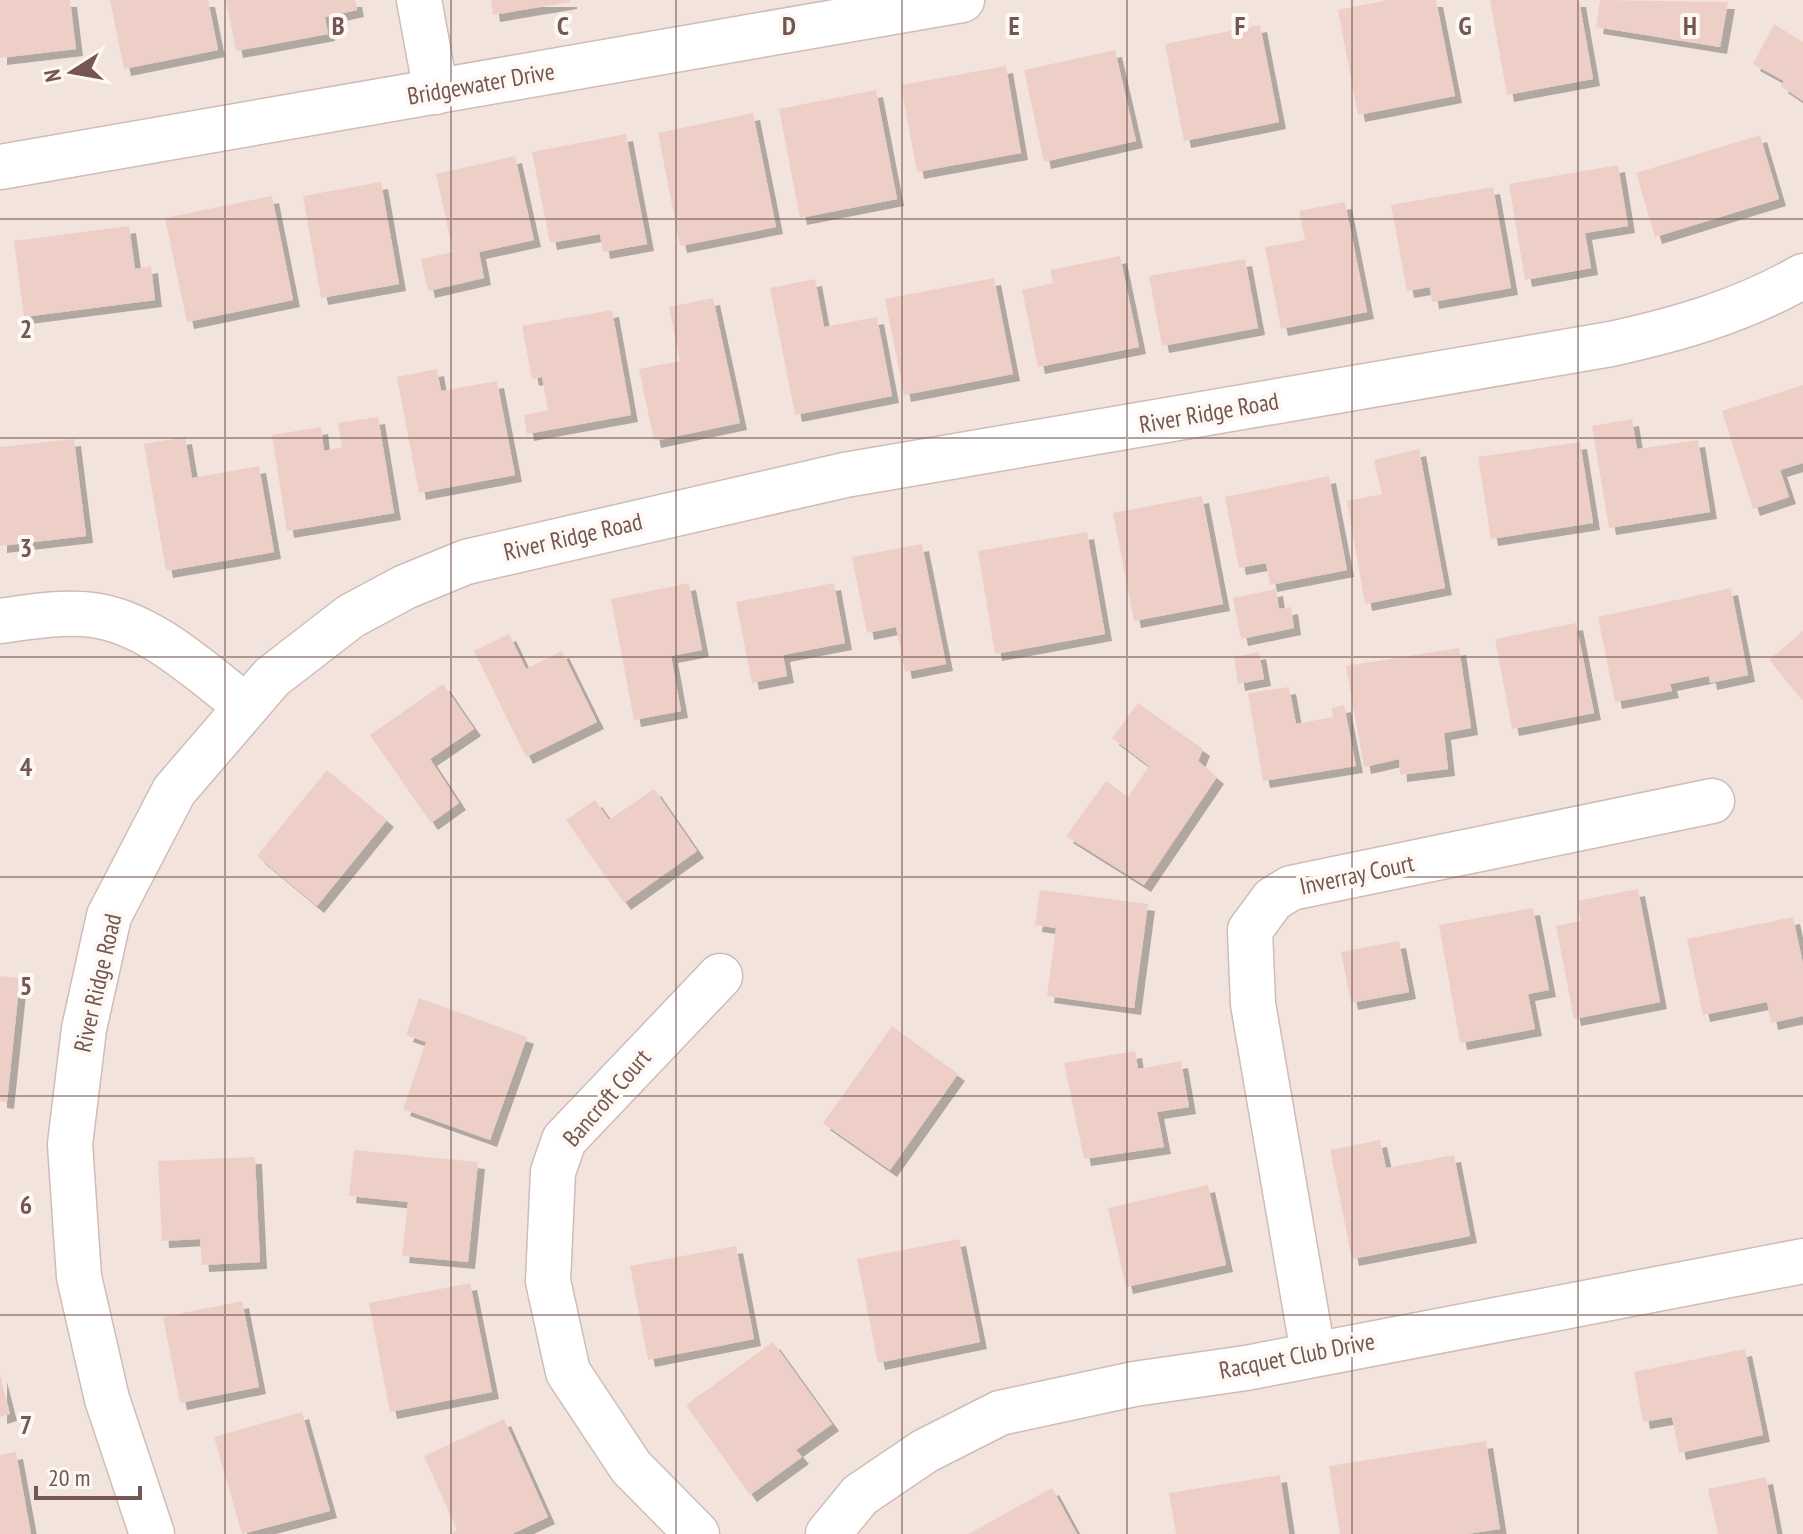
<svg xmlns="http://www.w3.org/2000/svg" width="1803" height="1534" viewBox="0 0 1803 1534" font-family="'PT Sans Narrow',sans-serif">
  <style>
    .residential { fill: #f2e4dc }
    .building { fill: #eecfc8; filter: url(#shadow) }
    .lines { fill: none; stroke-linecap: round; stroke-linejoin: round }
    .minor-casing { stroke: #cfbcb6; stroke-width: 47 }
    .minor { stroke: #fff; stroke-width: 44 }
    .grid { fill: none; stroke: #755751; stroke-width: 2; stroke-opacity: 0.55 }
    .labels { text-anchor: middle; stroke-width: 8; stroke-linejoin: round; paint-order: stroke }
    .street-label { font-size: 24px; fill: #755751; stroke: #fef8f4 }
    .grid-label { font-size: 26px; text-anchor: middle; font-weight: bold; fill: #755751; stroke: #fef8f4; stroke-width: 8; stroke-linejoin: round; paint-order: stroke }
  </style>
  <defs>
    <filter id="shadow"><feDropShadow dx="7" dy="7" stdDeviation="0" flood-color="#0004"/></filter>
  </defs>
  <rect width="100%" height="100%" fill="#fbf3ed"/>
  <!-- residential -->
  <path class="residential" d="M0,0H1803V1534H0Z"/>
  <!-- building -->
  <path class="building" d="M0,0H70L76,49L0,58Z
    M110,0H208L218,50L124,69Z
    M226,0H355L357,10L325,17L328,34L236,51Z
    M491,0H570V2L493,15Z
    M1388,0H1436L1455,96L1358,115L1338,10Z
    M1490,0H1579L1593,79L1507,95Z
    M1600,0L1728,2L1720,47L1596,27Z
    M1774,24L1803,42V101L1781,86L1784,81L1753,64Z
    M1260,25L1279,122L1184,141L1165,44Z
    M1115,50L1136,141L1044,162L1024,70Z
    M1006,66L1021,153L917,172L901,85Z
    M876,90L897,199L800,218L779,109Z
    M753,113L776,227L680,246L658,133Z
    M626,134L647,244L603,252L600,234L550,243L532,152Z
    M1760,135L1779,199L1655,237L1636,173Z
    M515,156L534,240L479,252L484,278L428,291L421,259L453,252L436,174Z
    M1618,165L1628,226L1585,233L1591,268L1525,280L1509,184Z
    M381,182L399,284L321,298L303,196Z
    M1493,187L1511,288L1432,302L1430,287L1407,291L1391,205Z
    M272,196L293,300L187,322L165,218Z
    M1345,202L1367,312L1281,329L1265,247L1305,240L1299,211Z
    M129,226L135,269L151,266L155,300L24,317L14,241Z
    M1120,256L1139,347L1038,367L1022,290L1053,283L1050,270Z
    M1245,259L1258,328L1162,346L1149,276Z
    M994,278L1013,374L904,395L885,299Z
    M815,279L824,327L877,317L892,396L795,415L770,288Z
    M713,298L740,423L654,441L639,369L680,361L669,307Z
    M612,310L631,415L527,434L524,415L548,410L542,377L532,379L522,326Z
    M437,369L441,391L497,381L515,475L419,493L397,377Z
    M1803,385V463L1780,470L1789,497L1753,509L1722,411Z
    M378,417L394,513L287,531L272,435L321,427L324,451L342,447L338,423Z
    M1632,419L1637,449L1698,440L1710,512L1609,528L1592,426Z
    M185,437L192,478L259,466L274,552L166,571L144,444Z
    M74,439L86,536L0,546V447Z
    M1580,442L1593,523L1491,539L1478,457Z
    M1419,449L1445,588L1365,604L1347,501L1382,494L1374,460Z
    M1329,476L1347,570L1270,585L1266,563L1239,568L1225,497Z
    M1202,496L1223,604L1134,621L1113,513Z
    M1087,532L1105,634L995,654L978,551Z
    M922,544L946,664L905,672L896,627L867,633L852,557Z
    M689,583L702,650L671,656L681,711L634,720L611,599Z
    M834,583L845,643L783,655L787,676L752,683L736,602Z
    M1731,588L1748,675L1710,683L1709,676L1670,684L1672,691L1615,702L1598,617Z
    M1276,589L1279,609L1291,607L1294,628L1241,639L1233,598Z
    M1576,623L1594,713L1512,729L1495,639Z
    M1803,631V701L1769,660Z
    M509,634L526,669L562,651L597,722L526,757L474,651Z
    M1459,648L1471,728L1444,733L1448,769L1400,775L1399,759L1364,767L1346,666Z
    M1259,652L1264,679L1238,684L1234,657Z
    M443,684L474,729L430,759L459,803L431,823L370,735Z
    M1289,687L1296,724L1333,717L1332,708L1344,705L1356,766L1263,781L1248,693Z
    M1138,703L1203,749L1198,761L1217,777L1144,885L1066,836L1106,781L1128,797L1149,766L1112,738Z
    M327,770L387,820L317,906L257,856Z
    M654,789L697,851L624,903L566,820L595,800L609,820Z
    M1638,889L1660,1002L1574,1019L1556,926L1581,921L1577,901Z
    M1040,890L1148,904L1134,1008L1047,996L1056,928L1035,925Z
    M1533,908L1549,990L1528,994L1535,1029L1460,1043L1439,925Z
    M1793,917L1803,964V1016L1771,1023L1767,1002L1703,1015L1687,939Z
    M1399,941L1409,992L1351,1003L1341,952Z
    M0,976L20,978L7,1102L0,1101Z
    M419,998L527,1037L490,1140L403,1109L426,1042L406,1035Z
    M892,1026L958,1074L890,1170L823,1123Z
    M1135,1051L1138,1069L1181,1061L1189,1107L1157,1112L1164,1147L1084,1159L1064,1063Z
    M1380,1140L1386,1168L1454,1155L1470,1236L1352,1259L1330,1150Z
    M354,1150L478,1162L468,1262L402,1256L408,1202L349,1196Z
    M255,1157L260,1262L202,1265L200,1239L162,1241L158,1161Z
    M1208,1185L1226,1265L1126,1287L1108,1208Z
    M959,1239L980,1342L878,1363L857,1259Z
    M736,1246L754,1339L648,1360L630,1266Z
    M470,1283L492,1392L390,1412L369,1303Z
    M242,1301L259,1387L180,1403L163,1317Z
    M773,1342L832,1424L796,1450L802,1457L750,1495L686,1405Z
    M1745,1349L1763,1435L1679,1453L1672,1417L1643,1422L1634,1372Z
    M0,1375L10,1414L0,1417Z
    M302,1412L330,1511L242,1534L214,1437Z
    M504,1419L548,1517L512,1534H450L457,1530L424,1456Z
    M1486,1441L1500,1529L1467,1534H1340L1329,1466Z
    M16,1452L31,1534H0V1455Z
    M1280,1475L1289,1534H1176L1169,1493Z
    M1766,1477L1777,1534H1718L1708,1489Z
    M1052,1488L1077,1534H968Z"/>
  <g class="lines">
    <!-- minor casing -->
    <g class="minor-casing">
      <path id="minor" d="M419,0L436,92
        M0,167L962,0
        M0,621C29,617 63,611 93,615C151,623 201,672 246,706
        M1313,1353L1253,1004L1250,930L1273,899L1291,888L1712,801
        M152,1534L107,1399L79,1277L70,1144L84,1029L109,916L174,791L272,677L351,616L405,587L466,562L845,475L1611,344C1679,329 1742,311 1803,276
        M697,1534L631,1467L568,1372L548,1281L553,1172L564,1140L720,976
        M828,1534L860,1495L925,1451L1000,1413L1134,1384L1246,1368L1803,1261"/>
    </g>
    <!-- minor -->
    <use href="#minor" class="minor"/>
  </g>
  <!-- grid -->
  <path class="grid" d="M225,0V1534M451,0V1534M676,0V1534M902,0V1534M1127,0V1534M1352,0V1534M1578,0V1534M0,219H1803M0,438H1803M0,657H1803M0,877H1803M0,1096H1803M0,1315H1803"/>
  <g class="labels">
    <!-- street labels -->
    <g class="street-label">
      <text transform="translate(481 84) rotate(-10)" y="8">Bridgewater Drive</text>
      <text transform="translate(1209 413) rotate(-10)" y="8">River Ridge Road</text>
      <text transform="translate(573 537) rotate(-13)" y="8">River Ridge Road</text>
      <text transform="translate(1357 875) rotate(-12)" y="8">Inverray Court</text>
      <text transform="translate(98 983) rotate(-77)" y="8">River Ridge Road</text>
      <text transform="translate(607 1098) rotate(-49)" y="8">Bancroft Court</text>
      <text transform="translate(1297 1356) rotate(-11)" y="8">Racquet Club Drive</text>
    </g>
  </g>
  <g class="grid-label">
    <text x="338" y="35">B</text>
    <text x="563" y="35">C</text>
    <text x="789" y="35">D</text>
    <text x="1014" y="35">E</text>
    <text x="1240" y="35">F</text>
    <text x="1465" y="35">G</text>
    <text x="1690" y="35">H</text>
    <text x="26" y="338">2</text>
    <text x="26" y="557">3</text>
    <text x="26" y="776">4</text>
    <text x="26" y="995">5</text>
    <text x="26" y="1214">6</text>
    <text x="26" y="1434">7</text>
  </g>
  <!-- north arrow -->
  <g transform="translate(72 72) rotate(259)" stroke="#fef8f4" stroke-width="6" paint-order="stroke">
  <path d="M0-6L14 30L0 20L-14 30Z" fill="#755751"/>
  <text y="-12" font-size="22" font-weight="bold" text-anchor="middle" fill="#755751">N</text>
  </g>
  <!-- scale -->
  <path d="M36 1486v12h104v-12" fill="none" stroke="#755751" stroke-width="4"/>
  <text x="48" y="1486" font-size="24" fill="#755751" stroke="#fef8f4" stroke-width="6" paint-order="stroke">20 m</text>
</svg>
